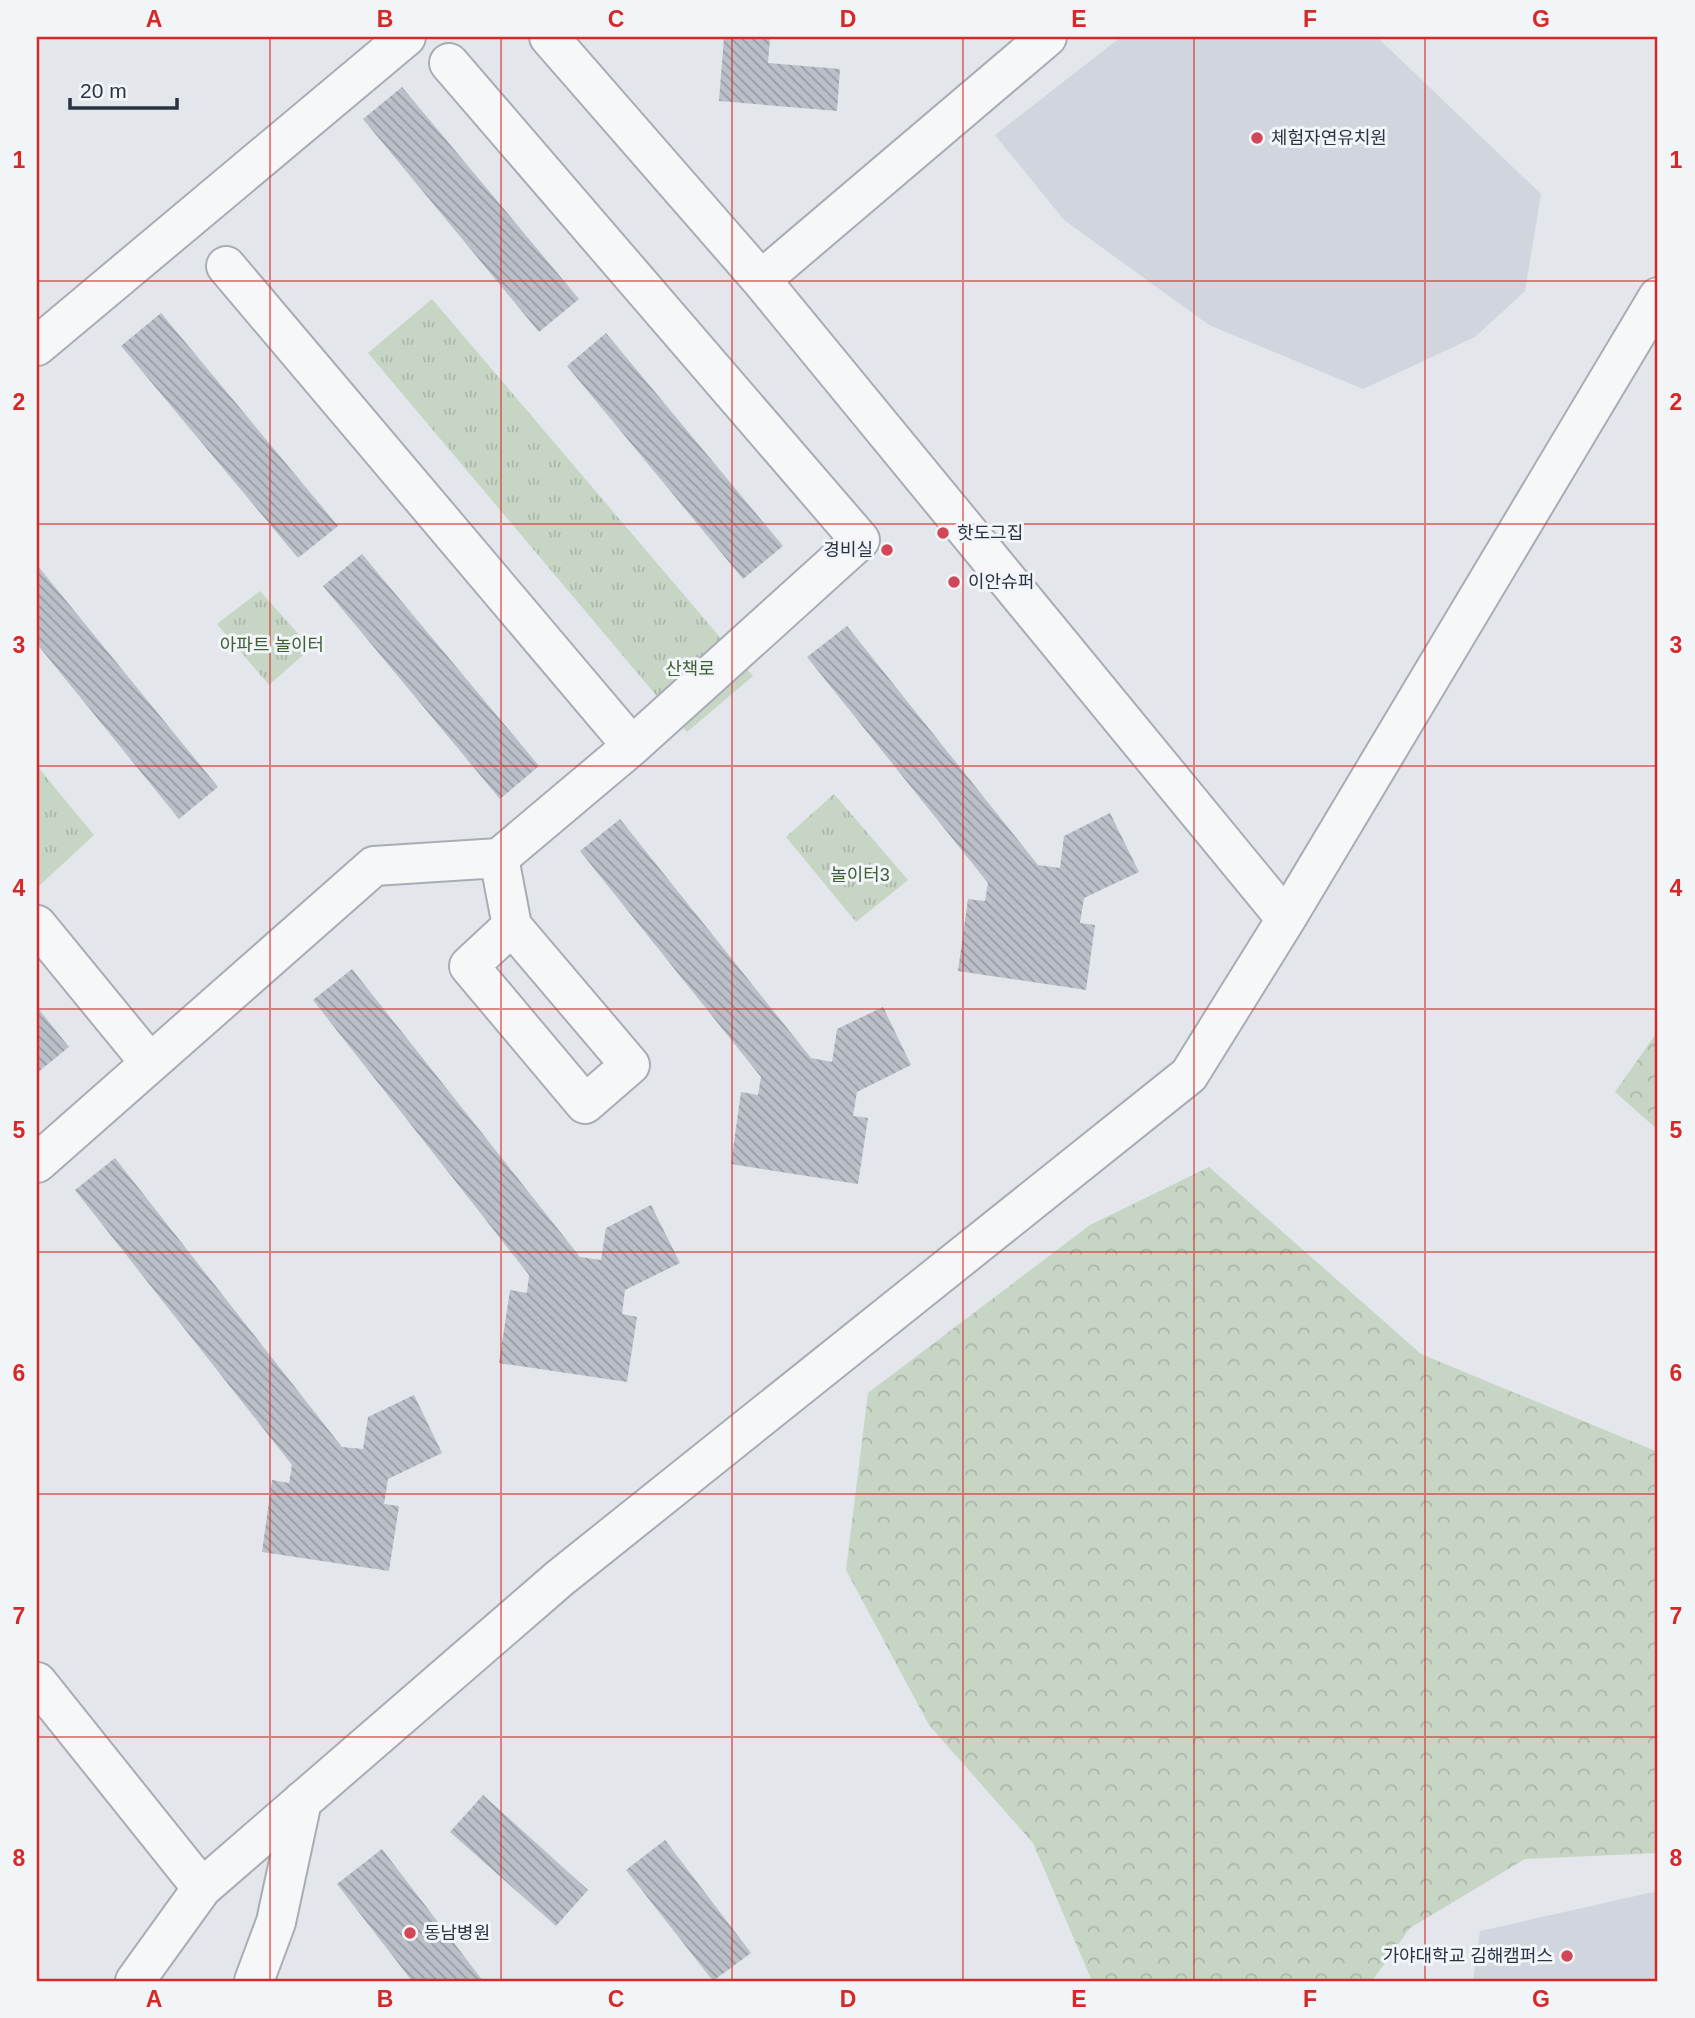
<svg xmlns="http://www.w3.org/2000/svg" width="1695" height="2018" viewBox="0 0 1695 2018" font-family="Helvetica,'Noto Sans KR',sans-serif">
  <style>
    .built { fill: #d1d5dd }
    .grass { fill: url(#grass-tufts) }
    .forest { fill: url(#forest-crowns) }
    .building { fill: url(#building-back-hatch) }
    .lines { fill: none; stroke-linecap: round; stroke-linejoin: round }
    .minor-casing { stroke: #a8adb5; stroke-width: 42 }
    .minor { stroke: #f5f7f9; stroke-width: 38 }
    .grid { fill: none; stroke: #d62828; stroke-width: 2; stroke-opacity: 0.55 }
    .poi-dot { fill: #d04758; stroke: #f2f5f8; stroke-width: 2.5 }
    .labels { text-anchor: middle; stroke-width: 6; stroke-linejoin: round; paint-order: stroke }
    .poi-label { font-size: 18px; fill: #2a3343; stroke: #f2f5f8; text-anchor: start }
    .park-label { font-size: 18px; fill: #3e5f37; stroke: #f2f5f8 }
    .neatline { fill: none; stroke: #d62828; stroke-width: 2.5 }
    .grid-label { font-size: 23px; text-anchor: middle; font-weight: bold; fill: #d62828 }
  </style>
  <defs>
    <pattern id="grass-tufts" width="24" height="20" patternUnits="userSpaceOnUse" patternTransform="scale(1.75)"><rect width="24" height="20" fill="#c7d5c4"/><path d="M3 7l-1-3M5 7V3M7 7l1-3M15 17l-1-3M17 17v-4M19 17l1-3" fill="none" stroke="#abb7aa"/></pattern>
    <pattern id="forest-crowns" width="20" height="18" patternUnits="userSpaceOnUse" patternTransform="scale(1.75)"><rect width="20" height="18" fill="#c7d5c4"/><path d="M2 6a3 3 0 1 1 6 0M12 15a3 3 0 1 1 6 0" fill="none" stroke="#abb7aa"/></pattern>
    <pattern id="building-back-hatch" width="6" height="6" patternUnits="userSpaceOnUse" patternTransform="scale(1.75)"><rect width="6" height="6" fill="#babfc8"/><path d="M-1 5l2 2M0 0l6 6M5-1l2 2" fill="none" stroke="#979ca4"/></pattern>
  </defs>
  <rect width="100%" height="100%" fill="#e3e6eb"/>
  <!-- built -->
  <path class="built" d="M1121,37H1377L1541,194L1525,291L1475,337L1363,389L1209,325L1064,220L995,135Z
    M1658,1891V1981H1473L1480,1931Z"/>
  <!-- grass -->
  <path class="grass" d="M432,299L753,676L687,732L368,353Z
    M260,591L311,648L269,685L217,624Z
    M37,766L94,835L39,886L37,883Z
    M834,794L908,880L856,922L786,837Z"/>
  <!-- forest -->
  <path class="forest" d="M1658,1031V1130L1615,1092Z
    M1209,1167L1421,1354L1658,1452V1853L1525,1859L1410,1928L1372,1981H1092L1033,1843L929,1725L846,1570L868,1393L1090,1225Z"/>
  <!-- building -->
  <path class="building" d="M724,37H770L768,63L840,69L837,111L719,101Z
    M402,87L579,299L539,332L363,119Z
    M161,313L338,526L298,558L121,346Z
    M606,333L783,546L743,579L567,366Z
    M362,554L539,766L500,799L323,586Z
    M37,565L218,787L179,819L37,644Z
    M847,626L1038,865L1060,868L1064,836L1110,813L1139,872L1084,898L1080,923L1095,925L1086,990L958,971L968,899L985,901L988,883L807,657Z
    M620,819L811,1058L832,1062L837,1029L883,1007L911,1065L857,1092L853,1116L868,1118L858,1184L731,1164L741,1092L758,1095L761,1077L580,851Z
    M352,969L580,1257L601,1260L606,1228L651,1205L680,1263L625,1290L622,1314L637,1317L627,1382L499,1363L510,1290L527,1293L529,1275L313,1000Z
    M37,1007L69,1047L37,1073Z
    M115,1158L342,1447L363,1449L368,1417L414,1395L442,1453L388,1479L384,1504L399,1506L389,1571L262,1552L272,1480L289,1483L292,1465L75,1190Z
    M483,1795L588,1890L556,1926L450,1832Z
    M665,1840L751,1953L713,1981L626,1870Z
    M382,1849L483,1981H412L337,1884Z"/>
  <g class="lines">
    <!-- minor casing -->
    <g class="minor-casing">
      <path id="minor" d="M549,37L761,280L1286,919
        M226,266L632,746
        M761,280L1047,37
        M37,346L406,37
        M499,858L512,926L630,1065L585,1104L469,966L512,926
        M37,925L150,1063
        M37,1163L374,866L499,858L632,746L860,540L449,63
        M37,1682L202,1888
        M135,1981L202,1888L560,1578L1189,1075L1286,919L1658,297
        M254,1981L276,1922L302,1801"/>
    </g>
    <!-- minor -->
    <use href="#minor" class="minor"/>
  </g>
  <!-- grid -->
  <path class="grid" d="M270,37V1981M501,37V1981M732,37V1981M963,37V1981M1194,37V1981M1425,37V1981M37,281H1658M37,524H1658M37,766H1658M37,1009H1658M37,1252H1658M37,1494H1658M37,1737H1658"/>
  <!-- markers -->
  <g class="poi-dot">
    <circle cx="1257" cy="138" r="7"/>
    <circle cx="943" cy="533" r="7"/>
    <circle cx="887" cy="550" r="7"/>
    <circle cx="954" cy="582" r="7"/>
    <circle cx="410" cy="1933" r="7"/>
    <circle cx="1567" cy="1956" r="7"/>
  </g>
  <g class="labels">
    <!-- poi labels -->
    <g class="poi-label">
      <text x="1271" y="144">체험자연유치원</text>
      <text x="957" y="539">핫도그집</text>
      <text x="873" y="556" text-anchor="end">경비실</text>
      <text x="968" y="588">이안슈퍼</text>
      <text x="424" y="1939">동남병원</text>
      <text x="1553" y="1962" text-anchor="end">가야대학교 김해캠퍼스</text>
    </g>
    <!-- park labels -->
    <g class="park-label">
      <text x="272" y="651">아파트 놀이터</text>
      <text x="690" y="675">산책로</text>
      <text x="860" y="881">놀이터3</text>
    </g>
  </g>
  <!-- border -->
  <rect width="1695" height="2018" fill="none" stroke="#f2f5f8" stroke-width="77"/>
  <!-- scale -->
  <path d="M70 98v10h107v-10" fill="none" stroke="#2a3343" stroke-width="3.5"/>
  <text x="80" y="98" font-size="21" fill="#2a3343" stroke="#f2f5f8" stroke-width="5" paint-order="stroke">20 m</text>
  <rect x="38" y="38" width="1618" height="1942" class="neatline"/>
  <g class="grid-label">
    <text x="154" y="27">A</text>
    <text x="385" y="27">B</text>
    <text x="616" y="27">C</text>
    <text x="848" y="27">D</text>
    <text x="1079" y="27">E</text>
    <text x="1310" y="27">F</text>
    <text x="1541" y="27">G</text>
    <text x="19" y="168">1</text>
    <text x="1676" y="168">1</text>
    <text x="19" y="410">2</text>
    <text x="1676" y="410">2</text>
    <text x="19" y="653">3</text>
    <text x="1676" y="653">3</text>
    <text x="19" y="896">4</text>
    <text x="1676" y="896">4</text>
    <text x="19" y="1138">5</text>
    <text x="1676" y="1138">5</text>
    <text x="19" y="1381">6</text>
    <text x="1676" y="1381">6</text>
    <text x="19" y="1624">7</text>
    <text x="1676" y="1624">7</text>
    <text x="19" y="1866">8</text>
    <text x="1676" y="1866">8</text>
    <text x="154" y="2007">A</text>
    <text x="385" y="2007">B</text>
    <text x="616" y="2007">C</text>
    <text x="848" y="2007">D</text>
    <text x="1079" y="2007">E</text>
    <text x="1310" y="2007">F</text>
    <text x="1541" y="2007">G</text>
  </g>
</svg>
